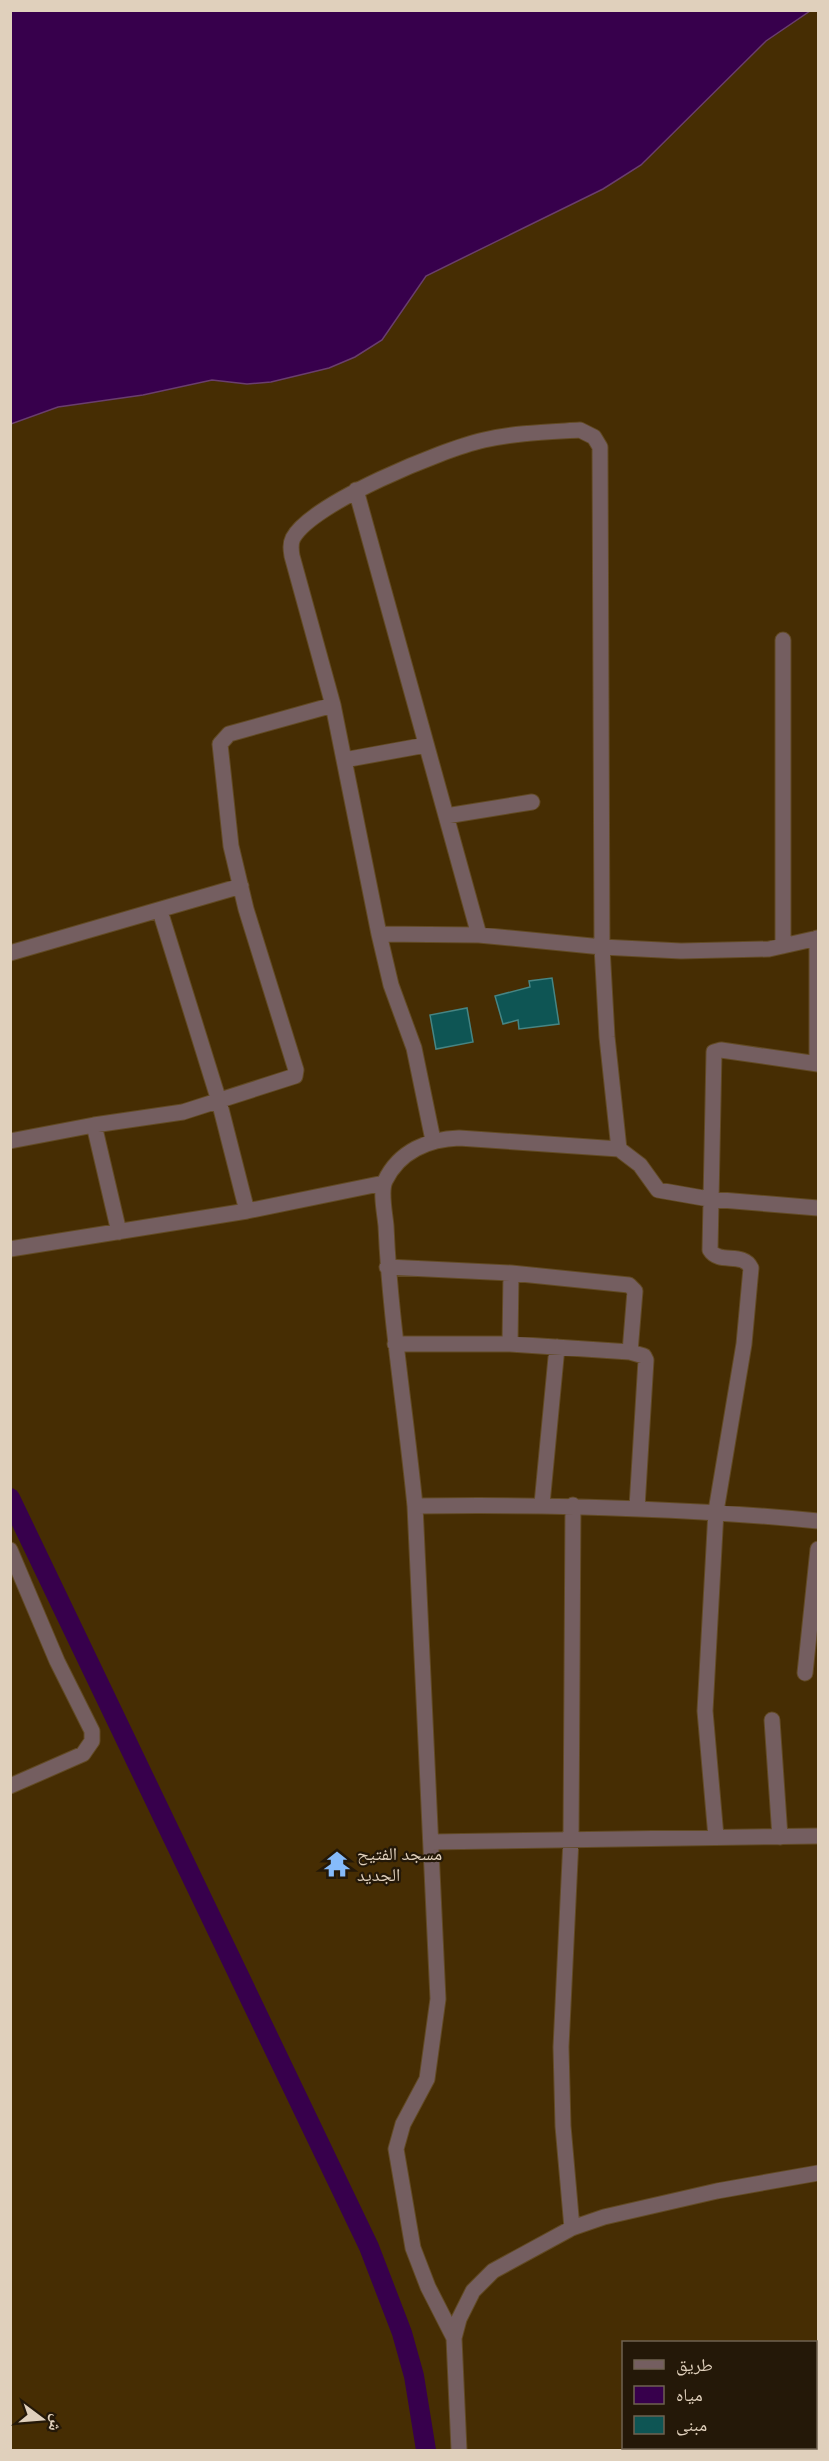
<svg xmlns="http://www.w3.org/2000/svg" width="829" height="2461" viewBox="0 0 829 2461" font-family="'Golos Text','Noto Naskh Arabic',sans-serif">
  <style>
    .water { fill: #37004c; stroke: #6a3e6e; stroke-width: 1.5 }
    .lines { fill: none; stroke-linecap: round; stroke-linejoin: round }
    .canal { stroke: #37004c; stroke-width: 20 }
    .building { fill: #0e5554; stroke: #468584; stroke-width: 1.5 }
    .minor-casing { stroke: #624a24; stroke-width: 17 }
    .minor { stroke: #745e60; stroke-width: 15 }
    .labels { text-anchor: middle; stroke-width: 4.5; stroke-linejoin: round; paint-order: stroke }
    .poi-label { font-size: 18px; fill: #e0d0bc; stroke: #241808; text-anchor: start }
  </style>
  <rect width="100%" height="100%" fill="#462d03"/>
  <!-- water -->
  <path class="water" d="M10,11L11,10L810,11L766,41L641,165L603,189L426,276L382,340L355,357L329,368L271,382L247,384L212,380L143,395L58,407L11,424Z"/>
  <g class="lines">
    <!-- canal -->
    <path class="canal" d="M10,1498L369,2247L402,2333L414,2376L426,2450"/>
  </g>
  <!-- building -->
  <path class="building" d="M552,978L559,1024L519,1029L518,1020L503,1024L495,996L530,987L529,981Z
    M467,1008L473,1042L436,1049L430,1015Z"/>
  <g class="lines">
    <!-- minor casing -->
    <g class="minor-casing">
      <path id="minor" d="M356,490L479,935
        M344,760L426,745
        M446,816L532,802
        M160,911L219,1101L247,1211
        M379,934L479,935L602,947L681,951L769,949L818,938
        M783,946V640
        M10,953L241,886
        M817,1063V938
        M94,1125L119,1232
        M433,1140L414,1048L391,985L379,934L333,705L292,556C291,550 290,544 293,538C312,503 443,449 484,440C514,433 548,432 580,430L594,437L600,447L602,947L607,1037L619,1149L640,1165L658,1190L709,1199L818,1208
        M10,1141L94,1125L183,1112L295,1076L296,1070L246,909L231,846L220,744L229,734L333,705
        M10,1249L247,1211L384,1183
        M387,1267L511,1273L629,1285L635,1291L630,1352
        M395,1344H510L630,1352L644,1356L646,1360L637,1507
        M510,1344L511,1273
        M542,1504L557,1347
        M415,1506C550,1504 684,1508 818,1521
        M10,1550L57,1661L92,1731V1741L83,1754L10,1786
        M805,1673L818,1549
        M772,1720L780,1837
        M716,1837L705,1711L716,1511L744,1344L751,1268C743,1251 719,1265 710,1250L714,1052L721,1050L818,1064
        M431,1842L818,1836
        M572,2228L563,2126L561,2047L571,1839L573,1505
        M454,2338L428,2287L413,2248L396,2149L403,2124L427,2079L438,1999L415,1506C406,1413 390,1320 386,1226C385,1214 380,1192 385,1181C399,1151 429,1139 459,1138L619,1149
        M459,2450L454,2338L459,2319L473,2291L493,2271L572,2228L604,2217L717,2191L818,2173"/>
    </g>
    <!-- minor -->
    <use href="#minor" class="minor"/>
  </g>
  <!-- icons -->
  <defs>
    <g id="temple-bare" transform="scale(2.07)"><path d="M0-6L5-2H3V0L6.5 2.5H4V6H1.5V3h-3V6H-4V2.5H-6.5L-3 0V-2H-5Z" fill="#86bbfb" stroke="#241808" stroke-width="2.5" paint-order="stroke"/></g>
  </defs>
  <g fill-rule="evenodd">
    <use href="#temple-bare" x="337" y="1864"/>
  </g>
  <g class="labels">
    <!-- poi labels -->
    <g class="poi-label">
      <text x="357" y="1860">مسجد الفتيح<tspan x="357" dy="21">الجديد</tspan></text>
    </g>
  </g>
  <!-- border -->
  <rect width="829" height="2461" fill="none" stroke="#e0d0bc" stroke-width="24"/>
  <!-- legend -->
  <rect x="622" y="2341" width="195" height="108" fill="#241808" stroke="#6f6250" stroke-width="1.5"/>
  <rect x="634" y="2360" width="30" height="9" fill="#745e60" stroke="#6f6250" stroke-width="1.5"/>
  <text x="676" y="2371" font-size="18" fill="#e0d0bc">طريق</text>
  <rect x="634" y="2386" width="30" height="18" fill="#37004c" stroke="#6f6250" stroke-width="1.5"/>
  <text x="676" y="2401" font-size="18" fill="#e0d0bc">مياه</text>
  <rect x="634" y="2416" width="30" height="18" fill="#0e5554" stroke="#6f6250" stroke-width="1.5"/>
  <text x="676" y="2431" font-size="18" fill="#e0d0bc">مبنى</text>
  <!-- north arrow -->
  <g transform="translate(42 2419) rotate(106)" stroke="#241808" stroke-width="4.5" paint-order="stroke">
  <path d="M0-4.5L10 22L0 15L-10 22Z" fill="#e0d0bc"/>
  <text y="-9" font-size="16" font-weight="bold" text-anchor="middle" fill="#e0d0bc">ش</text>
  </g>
</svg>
